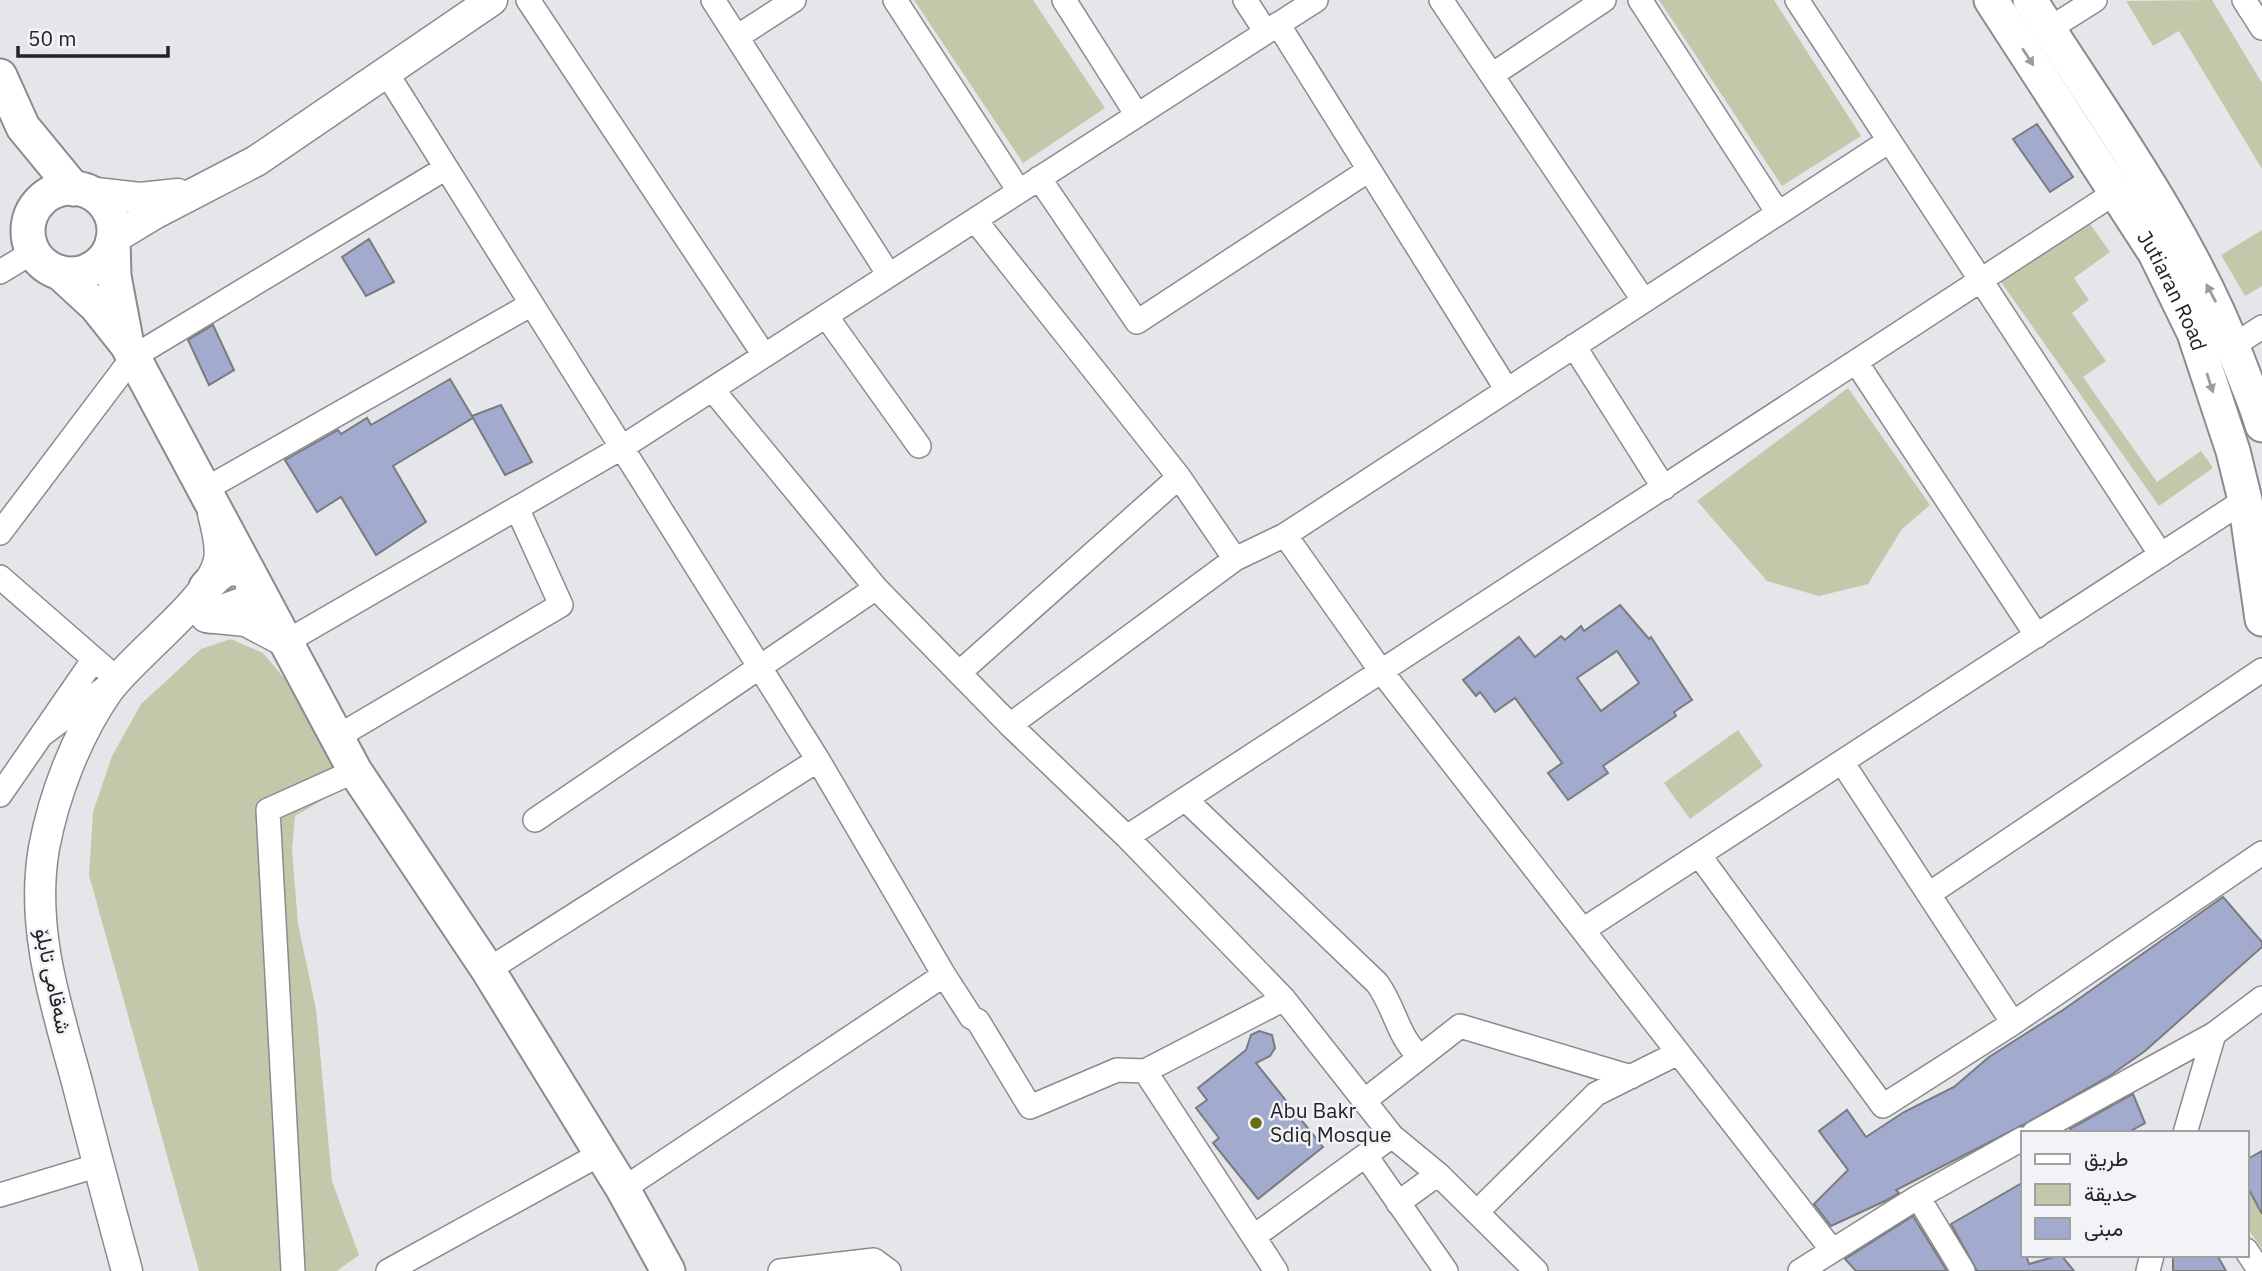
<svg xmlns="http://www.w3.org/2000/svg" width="2262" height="1271" viewBox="0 0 2262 1271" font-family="'IBM Plex Sans',Vazirmatn,sans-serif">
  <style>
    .green { fill: #c4c8aa }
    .building { fill: #a2aace; stroke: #7a7b7e; stroke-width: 2; fill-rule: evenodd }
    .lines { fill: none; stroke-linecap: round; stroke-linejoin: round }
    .minor-casing { stroke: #8b8b8f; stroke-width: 26 }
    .tertiary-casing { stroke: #8b8b8f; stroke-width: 33 }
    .secondary-casing { stroke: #8b8b8f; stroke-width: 37 }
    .minor { stroke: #fff; stroke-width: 23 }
    .tertiary { stroke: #fff; stroke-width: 30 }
    .secondary { stroke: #fff; stroke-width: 33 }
    .oneway { fill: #9c9c9d }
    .poi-dot { fill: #696d11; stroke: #f2f3f7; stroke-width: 2.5 }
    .labels { text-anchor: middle; stroke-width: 5; stroke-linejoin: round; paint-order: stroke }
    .street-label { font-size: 21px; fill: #242426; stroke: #f2f3f7 }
    .poi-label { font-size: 21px; fill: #242426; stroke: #f2f3f7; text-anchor: start }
  </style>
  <rect width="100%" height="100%" fill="#e5e6ea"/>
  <!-- green -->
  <path class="green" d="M914,0H1033L1105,108L1023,163Z
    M1659,0H1774L1861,136L1782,186Z
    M2212,0L2262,83V169L2179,31L2153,46L2126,1Z
    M2088,221L2110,252L2074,278L2089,300L2072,313L2106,361L2083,377L2157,482L2201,451L2213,468L2159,506L2001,282Z
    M2262,230V286L2245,296L2221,255Z
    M1848,388L1930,505L1902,529L1868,584L1819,596L1767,581L1697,501Z
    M231,639L263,653L291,686L345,787L295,816L292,850L298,924L316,1009L332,1181L359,1255L337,1271H199L89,875L93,812L112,756L141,704L201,649Z
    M1738,730L1763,766L1690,819L1664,783Z
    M2246,1184L2262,1214V1249L2246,1226Z"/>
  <!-- building -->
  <path class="building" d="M2037,124L2073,177L2050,192L2013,139Z
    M369,239L394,282L366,296L342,257Z
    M213,325L234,370L209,385L188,340Z
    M450,379L472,416L501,405L532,462L505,475L473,418L393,466L426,522L376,555L341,497L317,512L285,460L338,430L341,434L367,418L371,425Z
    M1620,605L1649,639L1651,637L1692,700L1674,712L1676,716L1603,766L1608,773L1568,800L1548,773L1562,763L1515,698L1495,712L1480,692L1476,696L1463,680L1519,637L1535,657L1561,636L1565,640L1581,626L1584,631ZM1617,651L1639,683L1601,711L1577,678Z
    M2223,897L2262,942V947L2145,1051L2111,1075L2023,1125L1896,1190L1899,1193L1885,1201L1831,1226L1814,1204L1848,1170L1819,1131L1847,1110L1866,1137L1904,1112L1954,1087L1989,1057L2063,1010Z
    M1259,1031L1272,1035L1275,1048L1270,1056L1256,1063L1323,1147L1258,1199L1213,1143L1219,1138L1196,1108L1207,1100L1198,1088L1246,1050L1251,1035Z
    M2133,1094L2145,1123L2127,1133H2072L2070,1129Z
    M2262,1151V1214L2246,1184V1160Z
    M2022,1183V1255H2026L2029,1264L2061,1255L2074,1271H1977L1951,1224Z
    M1913,1216L1947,1271H1856L1845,1259Z
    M2173,1255H2217L2226,1271H2173Z"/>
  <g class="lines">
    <!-- minor casing -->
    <g class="minor-casing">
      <path id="minor" d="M528,0L764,355
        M713,0L889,275
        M895,0L1019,191
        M1064,0L1137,115
        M1245,0L1266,32
        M1441,0L1644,301
        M1640,0L1778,213
        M1797,0L2161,555
        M2244,0L2262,28
        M1278,24L1507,390
        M2049,29L2095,0
        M737,37L794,0
        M386,72L818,760L944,975L971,1017L978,1021L1030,1107L1117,1070L1145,1071L1284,999
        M1492,75L1604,0
        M1039,178L1137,322L1369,170
        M975,220L1179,477L1235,559
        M0,272L33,252
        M826,316L919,446
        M1574,346L1664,488
        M2233,346L2262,327
        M1856,362L2037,636
        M712,389L876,588L1010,725L1127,837L1284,999L1392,1136L1438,1174L1536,1271
        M204,490L530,305
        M0,533L133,357L446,168
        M1285,535L1381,671L1832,1250
        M0,577L117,679L43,734
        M286,642L621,448L1316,0
        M959,673L1179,477
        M1010,725L1235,559L1285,535L1889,141
        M337,737L561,605L517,508
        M1842,762L2013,1023
        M0,795L94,659
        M1185,799L1377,983C1395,1007 1397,1036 1420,1057
        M535,820L876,588
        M1127,837L2116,192
        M1699,855L1883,1106L2013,1023L2262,853
        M1929,894L2262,670
        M1583,930L2245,500
        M488,970L818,760
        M1145,1071L1276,1271
        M1364,1101L1460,1026L1631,1077
        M2034,1133L2214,1034L2262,998
        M2185,1133L2214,1034
        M1366,1156L1446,1271
        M623,1189L944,975
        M0,1195L99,1165
        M1918,1197L1963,1271
        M1398,1203L1438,1174
        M1477,1212L1596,1094L1678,1053
        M1256,1235L1392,1136
        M2246,1250L2260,1271
        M293,1271L268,810L355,771
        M388,1271L602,1153
        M780,1271L874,1260L889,1271
        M1800,1271L1918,1197L2022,1139
        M2148,1271L2152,1255"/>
    </g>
    <!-- tertiary casing -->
    <g class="tertiary-casing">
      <path id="tertiary" d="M87,192L140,198L178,194
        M113,239L156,213L256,161L492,0
        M206,617L246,621L286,642
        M127,1271C110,1208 93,1145 77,1082C56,1005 30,928 44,848C54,795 76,737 107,692C133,655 211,600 219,560C222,544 216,528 213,513"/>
    </g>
    <!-- secondary casing -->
    <g class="secondary-casing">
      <g id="secondary">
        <path id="s1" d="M1991,0L2155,253L2194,333L2233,451L2245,500L2262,619"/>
        <path d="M2030,0C2105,118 2188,229 2238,360C2246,382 2256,403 2262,425"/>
        <path d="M0,76L23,127L74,189"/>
        <circle cx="71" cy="231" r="43"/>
        <path d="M113,239L114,276L126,340"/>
        <path d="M59,272L96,306L127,345L355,771L488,970L623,1189L668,1271"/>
        <path d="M206,587C219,572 230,562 249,574"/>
        <path d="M210,616L249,602L253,592L252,580"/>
      </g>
    </g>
    <!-- minor -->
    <use href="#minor" class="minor"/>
    <!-- tertiary -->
    <use href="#tertiary" class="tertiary"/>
    <!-- secondary -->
    <use href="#secondary" class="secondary"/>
  </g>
  <!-- one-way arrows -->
  <defs><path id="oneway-solid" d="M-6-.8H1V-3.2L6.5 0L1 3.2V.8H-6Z" transform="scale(1.75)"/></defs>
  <g class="oneway">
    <use href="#oneway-solid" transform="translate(2028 57) rotate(57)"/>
    <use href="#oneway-solid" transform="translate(2211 293) rotate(-118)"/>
    <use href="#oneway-solid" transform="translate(2210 383) rotate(72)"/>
  </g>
  <!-- markers -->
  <circle class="poi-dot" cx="1256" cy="1123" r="7"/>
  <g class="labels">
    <!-- street labels -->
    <g class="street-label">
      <text dy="7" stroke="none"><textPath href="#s1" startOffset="343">Jutiaran Road</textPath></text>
      <text transform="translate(53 981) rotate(78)" y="7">شەقامی تابلۆ</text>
    </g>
    <!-- poi labels -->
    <g class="poi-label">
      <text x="1270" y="1118">Abu Bakr<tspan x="1270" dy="24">Sdiq Mosque</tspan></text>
    </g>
  </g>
  <!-- legend -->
  <rect x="2021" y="1131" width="228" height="126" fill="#f2f3f7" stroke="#a0a0a3" stroke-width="2"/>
  <rect x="2035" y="1154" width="35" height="10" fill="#ffffff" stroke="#a0a0a3" stroke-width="2"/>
  <text x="2084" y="1166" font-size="21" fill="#242426">طريق</text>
  <rect x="2035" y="1184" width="35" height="21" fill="#c4c8aa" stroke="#a0a0a3" stroke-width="2"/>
  <text x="2084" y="1201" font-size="21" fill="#242426">حديقة</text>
  <rect x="2035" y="1218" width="35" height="21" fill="#a2aace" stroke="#a0a0a3" stroke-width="2"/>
  <text x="2084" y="1236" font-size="21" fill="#242426">مبنى</text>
  <!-- scale -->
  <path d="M18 46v10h150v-10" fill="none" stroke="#242426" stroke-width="3.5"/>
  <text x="28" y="46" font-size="21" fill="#242426" stroke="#f2f3f7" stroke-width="5" paint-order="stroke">50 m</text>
</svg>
